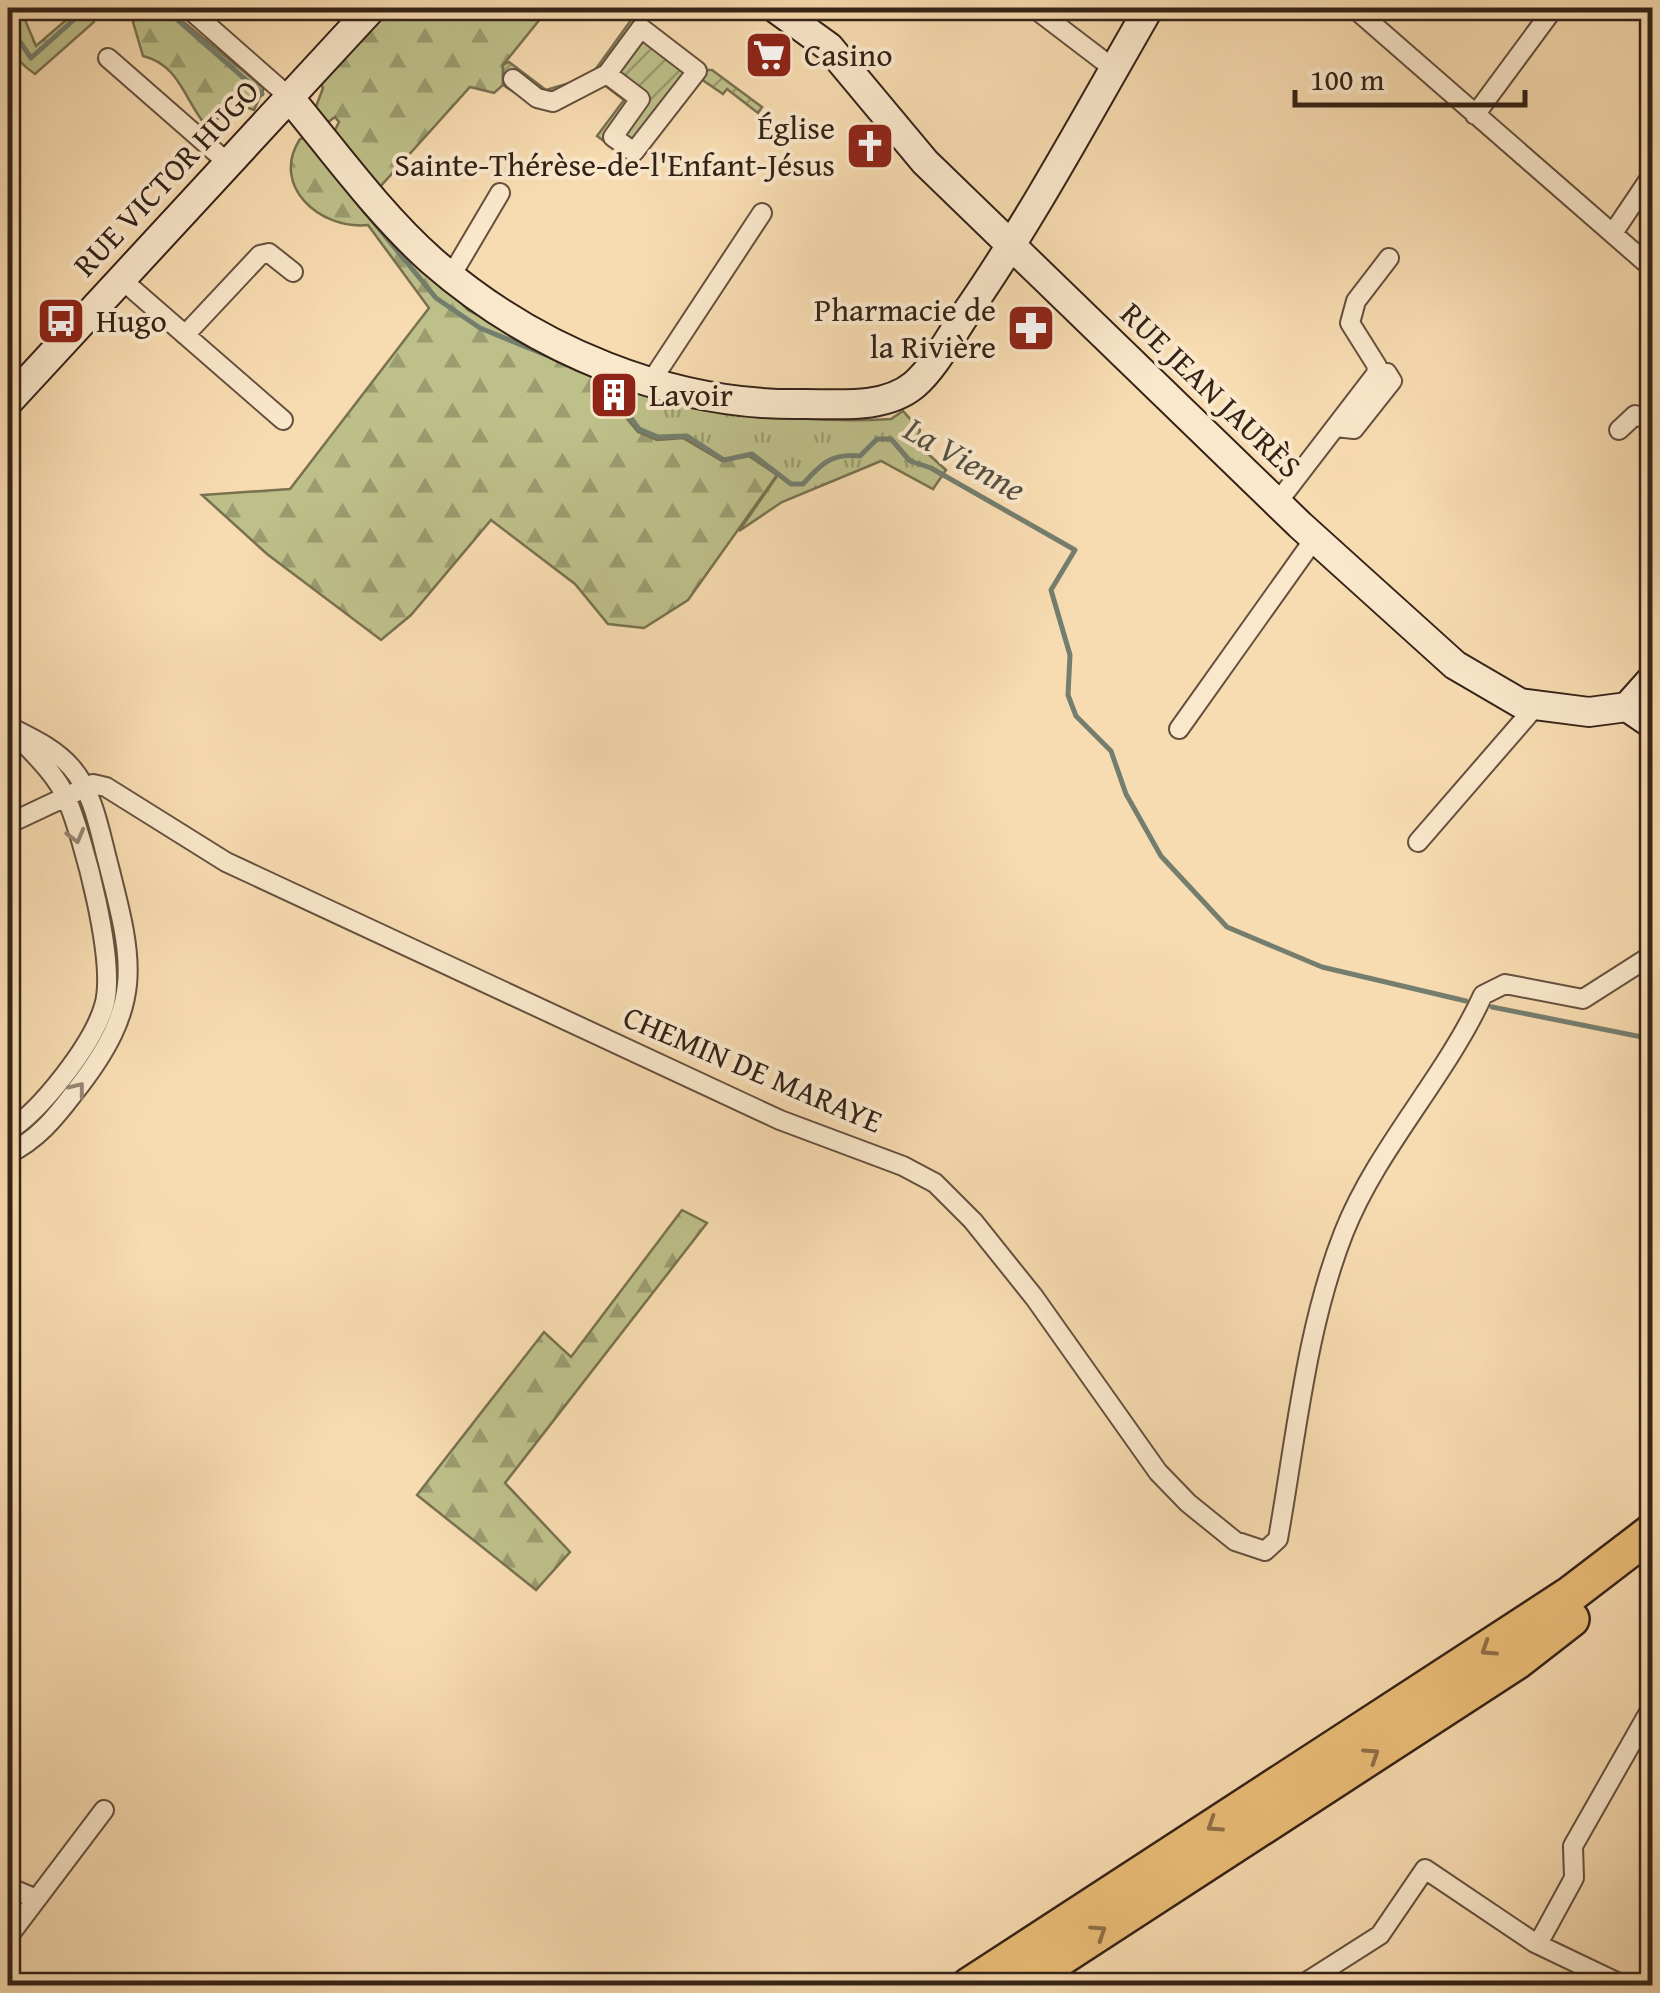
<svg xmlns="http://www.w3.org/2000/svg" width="1660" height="1993" viewBox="0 0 1660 1993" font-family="'Gentium Book Plus',serif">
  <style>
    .grass { fill: url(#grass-tufts); stroke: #797150; stroke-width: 2.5 }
    .forest { fill: url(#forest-firs); stroke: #797150; stroke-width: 2.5 }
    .garden { fill: url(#garden-furrows); stroke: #797150; stroke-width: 2.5 }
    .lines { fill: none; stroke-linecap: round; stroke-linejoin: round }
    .stream { stroke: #747e6e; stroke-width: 5 }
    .street-casing { stroke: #65503e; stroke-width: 22 }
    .secondary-casing { stroke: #342217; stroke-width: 32 }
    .highway-casing { stroke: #342217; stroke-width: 40 }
    .street { stroke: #fae8cc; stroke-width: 18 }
    .secondary { stroke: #fae8cc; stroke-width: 28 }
    .highway { stroke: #ecbe78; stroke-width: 35 }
    .oneway { stroke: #978572 }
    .oneway2 { stroke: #907048 }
    .labels { text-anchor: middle; stroke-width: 8; stroke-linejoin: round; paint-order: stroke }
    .poi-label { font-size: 32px; fill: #342217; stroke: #fae8cc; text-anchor: start }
    .street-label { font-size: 32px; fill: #342217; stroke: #fae8cc }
    .water-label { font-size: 35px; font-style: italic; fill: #545042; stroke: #fae8cc }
  </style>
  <defs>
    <pattern id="grass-tufts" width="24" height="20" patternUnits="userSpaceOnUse" patternTransform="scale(2.5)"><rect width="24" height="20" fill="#bec08a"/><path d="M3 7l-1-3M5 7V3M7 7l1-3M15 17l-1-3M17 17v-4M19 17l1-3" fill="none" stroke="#9b9c70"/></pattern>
    <pattern id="forest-firs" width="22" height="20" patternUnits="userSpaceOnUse" patternTransform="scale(2.5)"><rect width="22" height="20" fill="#bec08a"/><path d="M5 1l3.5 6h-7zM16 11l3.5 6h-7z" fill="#9b9c70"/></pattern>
    <pattern id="garden-furrows" width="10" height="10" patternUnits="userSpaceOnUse" patternTransform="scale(2.5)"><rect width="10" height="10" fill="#bec08a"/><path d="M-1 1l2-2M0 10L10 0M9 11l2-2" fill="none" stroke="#9b9c70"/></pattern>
  </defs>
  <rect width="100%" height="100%" fill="#f8dcb1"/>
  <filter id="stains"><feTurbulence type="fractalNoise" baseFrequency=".002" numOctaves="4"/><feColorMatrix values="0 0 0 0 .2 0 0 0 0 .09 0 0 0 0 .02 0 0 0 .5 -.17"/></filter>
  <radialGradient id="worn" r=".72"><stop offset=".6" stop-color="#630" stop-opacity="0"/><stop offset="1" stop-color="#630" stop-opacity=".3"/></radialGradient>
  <!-- grass -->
  <path class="grass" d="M614,383C706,409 794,425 891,419L903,411L920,430L916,443L946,470L933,489L881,461L782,502L739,531L777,476L749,456L722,461L683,438L657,441L638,432L614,406L623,399Z"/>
  <!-- forest -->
  <path class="forest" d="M8,8H20L36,46L80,8H95L94,22L35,74C6,54 8,42 8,8Z
    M144,8L185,23L264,88L254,110L237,104L207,127C184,100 180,65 143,56L133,22Z
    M385,8H549L503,65V85L494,93L470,87L378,189L333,134L339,122L335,117L324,125L314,112L323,88L319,79Z
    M307,137L468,310L606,379L603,390L638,432L657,440L683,438L722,461L749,456L777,475L688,600L644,628L608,624L575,584L491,520L411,615L381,640L267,554L202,495L290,489L429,308L368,225C319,230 270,185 300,139Z
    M682,1210L707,1223L505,1483L570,1552L536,1590L417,1495L544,1332L571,1357Z"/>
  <!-- garden -->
  <path class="garden" d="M634,16L704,70H712L762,107L758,113L727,89L723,94L701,79L635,164L597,136L624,100L603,84C554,111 552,117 503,85V65L509,62L546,90L590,77Z"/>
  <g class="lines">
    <!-- stream -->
    <path class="stream" d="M14,8L16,36L31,58L87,8
      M164,8L262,94
      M354,198L436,298L480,328L551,357
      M584,371L607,385L639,429L658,437L687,436L724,460L752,454L791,484H803C821,464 831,453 860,456L877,439H891L910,461L931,468L1075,550L1051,590L1070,655L1068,695L1076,716L1111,751L1126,794L1161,856L1227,927L1322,967L1466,1001
      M1492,1007L1652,1039"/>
    <!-- street casing -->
    <g class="street-casing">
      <path id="street" d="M188,8L288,96
        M1034,8L1114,69
        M1354,8L1652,268
        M108,58L228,163
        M513,79L537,98L553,102L607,74L641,28L697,71L634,152L613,137L640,99L607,74
        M1475,115L1554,8
        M1613,233L1652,175
        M451,276L500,193
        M121,279L283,420
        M185,335L260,255L269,253L293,272
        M650,383L762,213
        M1336,427L1354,429L1392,381L1387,373L1376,374
        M1619,430L1635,415L1652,421
        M1277,503L1376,374L1377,366L1350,323L1356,301L1389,258
        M8,726C31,738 53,747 71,767C93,792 99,828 107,859C134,964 145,1003 74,1093C55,1118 37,1140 8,1154
        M1179,729L1315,538
        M8,824L93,784L106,787L226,862L780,1120L903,1166L935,1183L973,1221L1034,1297L1158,1472L1188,1503L1235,1541L1265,1551L1278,1539C1296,1438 1306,1328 1344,1232C1378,1147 1445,1078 1483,995L1505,984L1583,999L1652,955
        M1418,842L1535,707
        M8,1131C41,1111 93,1044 104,1006C117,964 84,839 66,797C55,774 36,756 19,738
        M8,1887L34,1898
        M8,1937L104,1810
        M1538,1944L1574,1878L1573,1846L1652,1707
        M1300,1986L1380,1935L1425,1869L1535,1943L1625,1986"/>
    </g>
    <!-- secondary casing -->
    <g class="secondary-casing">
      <path id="secondary" d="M775,8L829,47L925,162L1300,525L1455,665L1520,703L1589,712L1627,707L1652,679
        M288,96C333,150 379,214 432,261C533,349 670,407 805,404C840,404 885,409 914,385C935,367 951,335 967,312C1034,215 1090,110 1149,8
        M8,402L372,8
        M1627,707L1652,724"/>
    </g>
    <!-- highway casing -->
    <g class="highway-casing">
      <path id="highway" d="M969,1986L1571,1594L1652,1532
        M1017,1986L1517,1661L1571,1619"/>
    </g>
    <!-- street -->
    <use href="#street" class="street"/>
    <!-- secondary -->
    <use href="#secondary" class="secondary"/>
    <!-- highway -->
    <use href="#highway" class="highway"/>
  </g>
  <!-- one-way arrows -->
  <defs><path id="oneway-chevron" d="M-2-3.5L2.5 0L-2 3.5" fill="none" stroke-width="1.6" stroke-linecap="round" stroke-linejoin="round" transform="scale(2.5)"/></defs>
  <g class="oneway">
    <use href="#oneway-chevron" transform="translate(76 836) rotate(75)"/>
    <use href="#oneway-chevron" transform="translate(78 1089) rotate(-52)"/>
  </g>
  <g class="oneway2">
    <use href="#oneway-chevron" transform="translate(1488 1649) rotate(147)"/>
    <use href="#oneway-chevron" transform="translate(1372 1755) rotate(-33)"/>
    <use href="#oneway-chevron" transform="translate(1214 1825) rotate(147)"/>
    <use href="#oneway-chevron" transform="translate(1099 1932) rotate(-33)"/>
  </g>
  <!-- icons -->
  <defs>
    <g id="supermarket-square" transform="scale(2.5)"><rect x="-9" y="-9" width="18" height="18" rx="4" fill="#8f2418" stroke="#fae8cc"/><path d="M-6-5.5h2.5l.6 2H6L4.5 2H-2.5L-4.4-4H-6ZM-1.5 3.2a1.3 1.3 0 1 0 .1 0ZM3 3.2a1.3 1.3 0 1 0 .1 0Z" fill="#fff"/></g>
    <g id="church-square" transform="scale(2.5)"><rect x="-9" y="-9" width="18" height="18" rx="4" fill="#8f2418" stroke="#fae8cc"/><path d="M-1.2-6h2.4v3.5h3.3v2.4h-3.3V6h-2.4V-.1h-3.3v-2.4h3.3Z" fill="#fff"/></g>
    <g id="bus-square" transform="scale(2.5)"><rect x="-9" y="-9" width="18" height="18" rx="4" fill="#8f2418" stroke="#fae8cc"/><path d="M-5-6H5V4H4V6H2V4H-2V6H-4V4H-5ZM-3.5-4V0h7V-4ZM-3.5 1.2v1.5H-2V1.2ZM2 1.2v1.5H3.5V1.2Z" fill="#fff"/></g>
    <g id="pharmacy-square" transform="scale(2.5)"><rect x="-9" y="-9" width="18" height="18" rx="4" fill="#8f2418" stroke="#fae8cc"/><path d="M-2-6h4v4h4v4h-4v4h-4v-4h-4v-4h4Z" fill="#fff"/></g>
    <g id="building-square" transform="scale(2.5)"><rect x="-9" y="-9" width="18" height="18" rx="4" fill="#8f2418" stroke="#fae8cc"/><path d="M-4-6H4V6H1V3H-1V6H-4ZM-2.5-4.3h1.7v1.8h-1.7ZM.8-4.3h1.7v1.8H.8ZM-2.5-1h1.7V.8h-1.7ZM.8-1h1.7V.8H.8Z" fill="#fff"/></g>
  </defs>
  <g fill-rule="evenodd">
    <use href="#supermarket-square" x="769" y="55"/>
    <use href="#church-square" x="870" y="146"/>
    <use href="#bus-square" x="61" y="321"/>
    <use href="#pharmacy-square" x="1031" y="328"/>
    <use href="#building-square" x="614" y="395"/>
  </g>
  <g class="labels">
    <!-- poi labels -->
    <g class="poi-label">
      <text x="804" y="66">Casino</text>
      <text x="835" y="139" text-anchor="end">Église<tspan x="835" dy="37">Sainte-Thérèse-de-l'Enfant-Jésus</tspan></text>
      <text x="996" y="321" text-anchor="end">Pharmacie de<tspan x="996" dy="37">la Rivière</tspan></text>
      <text x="96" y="332">Hugo</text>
      <text x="649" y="406">Lavoir</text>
    </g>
    <!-- street labels -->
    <g class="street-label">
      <text transform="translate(166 178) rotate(-47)" y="11">RUE VICTOR HUGO</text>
      <text transform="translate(1211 390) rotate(44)" y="11">RUE JEAN JAURÈS</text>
      <text transform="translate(753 1069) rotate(23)" y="11">CHEMIN DE MARAYE</text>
    </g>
    <!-- water labels -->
    <g class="water-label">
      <text transform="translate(965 459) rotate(30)" y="12">La Vienne</text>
    </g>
  </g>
  <!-- margin -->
  <rect width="1660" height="1993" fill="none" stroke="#f8dcb1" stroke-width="40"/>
  <rect x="10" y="10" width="1640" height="1973" fill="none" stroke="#342217" stroke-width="5"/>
  <rect x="20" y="20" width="1620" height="1953" fill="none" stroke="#342217" stroke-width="2.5"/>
  <!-- scale -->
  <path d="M1295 90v15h230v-15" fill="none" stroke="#342217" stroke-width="5"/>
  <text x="1310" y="90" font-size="30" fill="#342217" stroke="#fae8cc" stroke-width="8" paint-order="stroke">100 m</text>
  <rect width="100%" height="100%" filter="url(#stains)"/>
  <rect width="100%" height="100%" fill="url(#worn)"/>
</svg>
